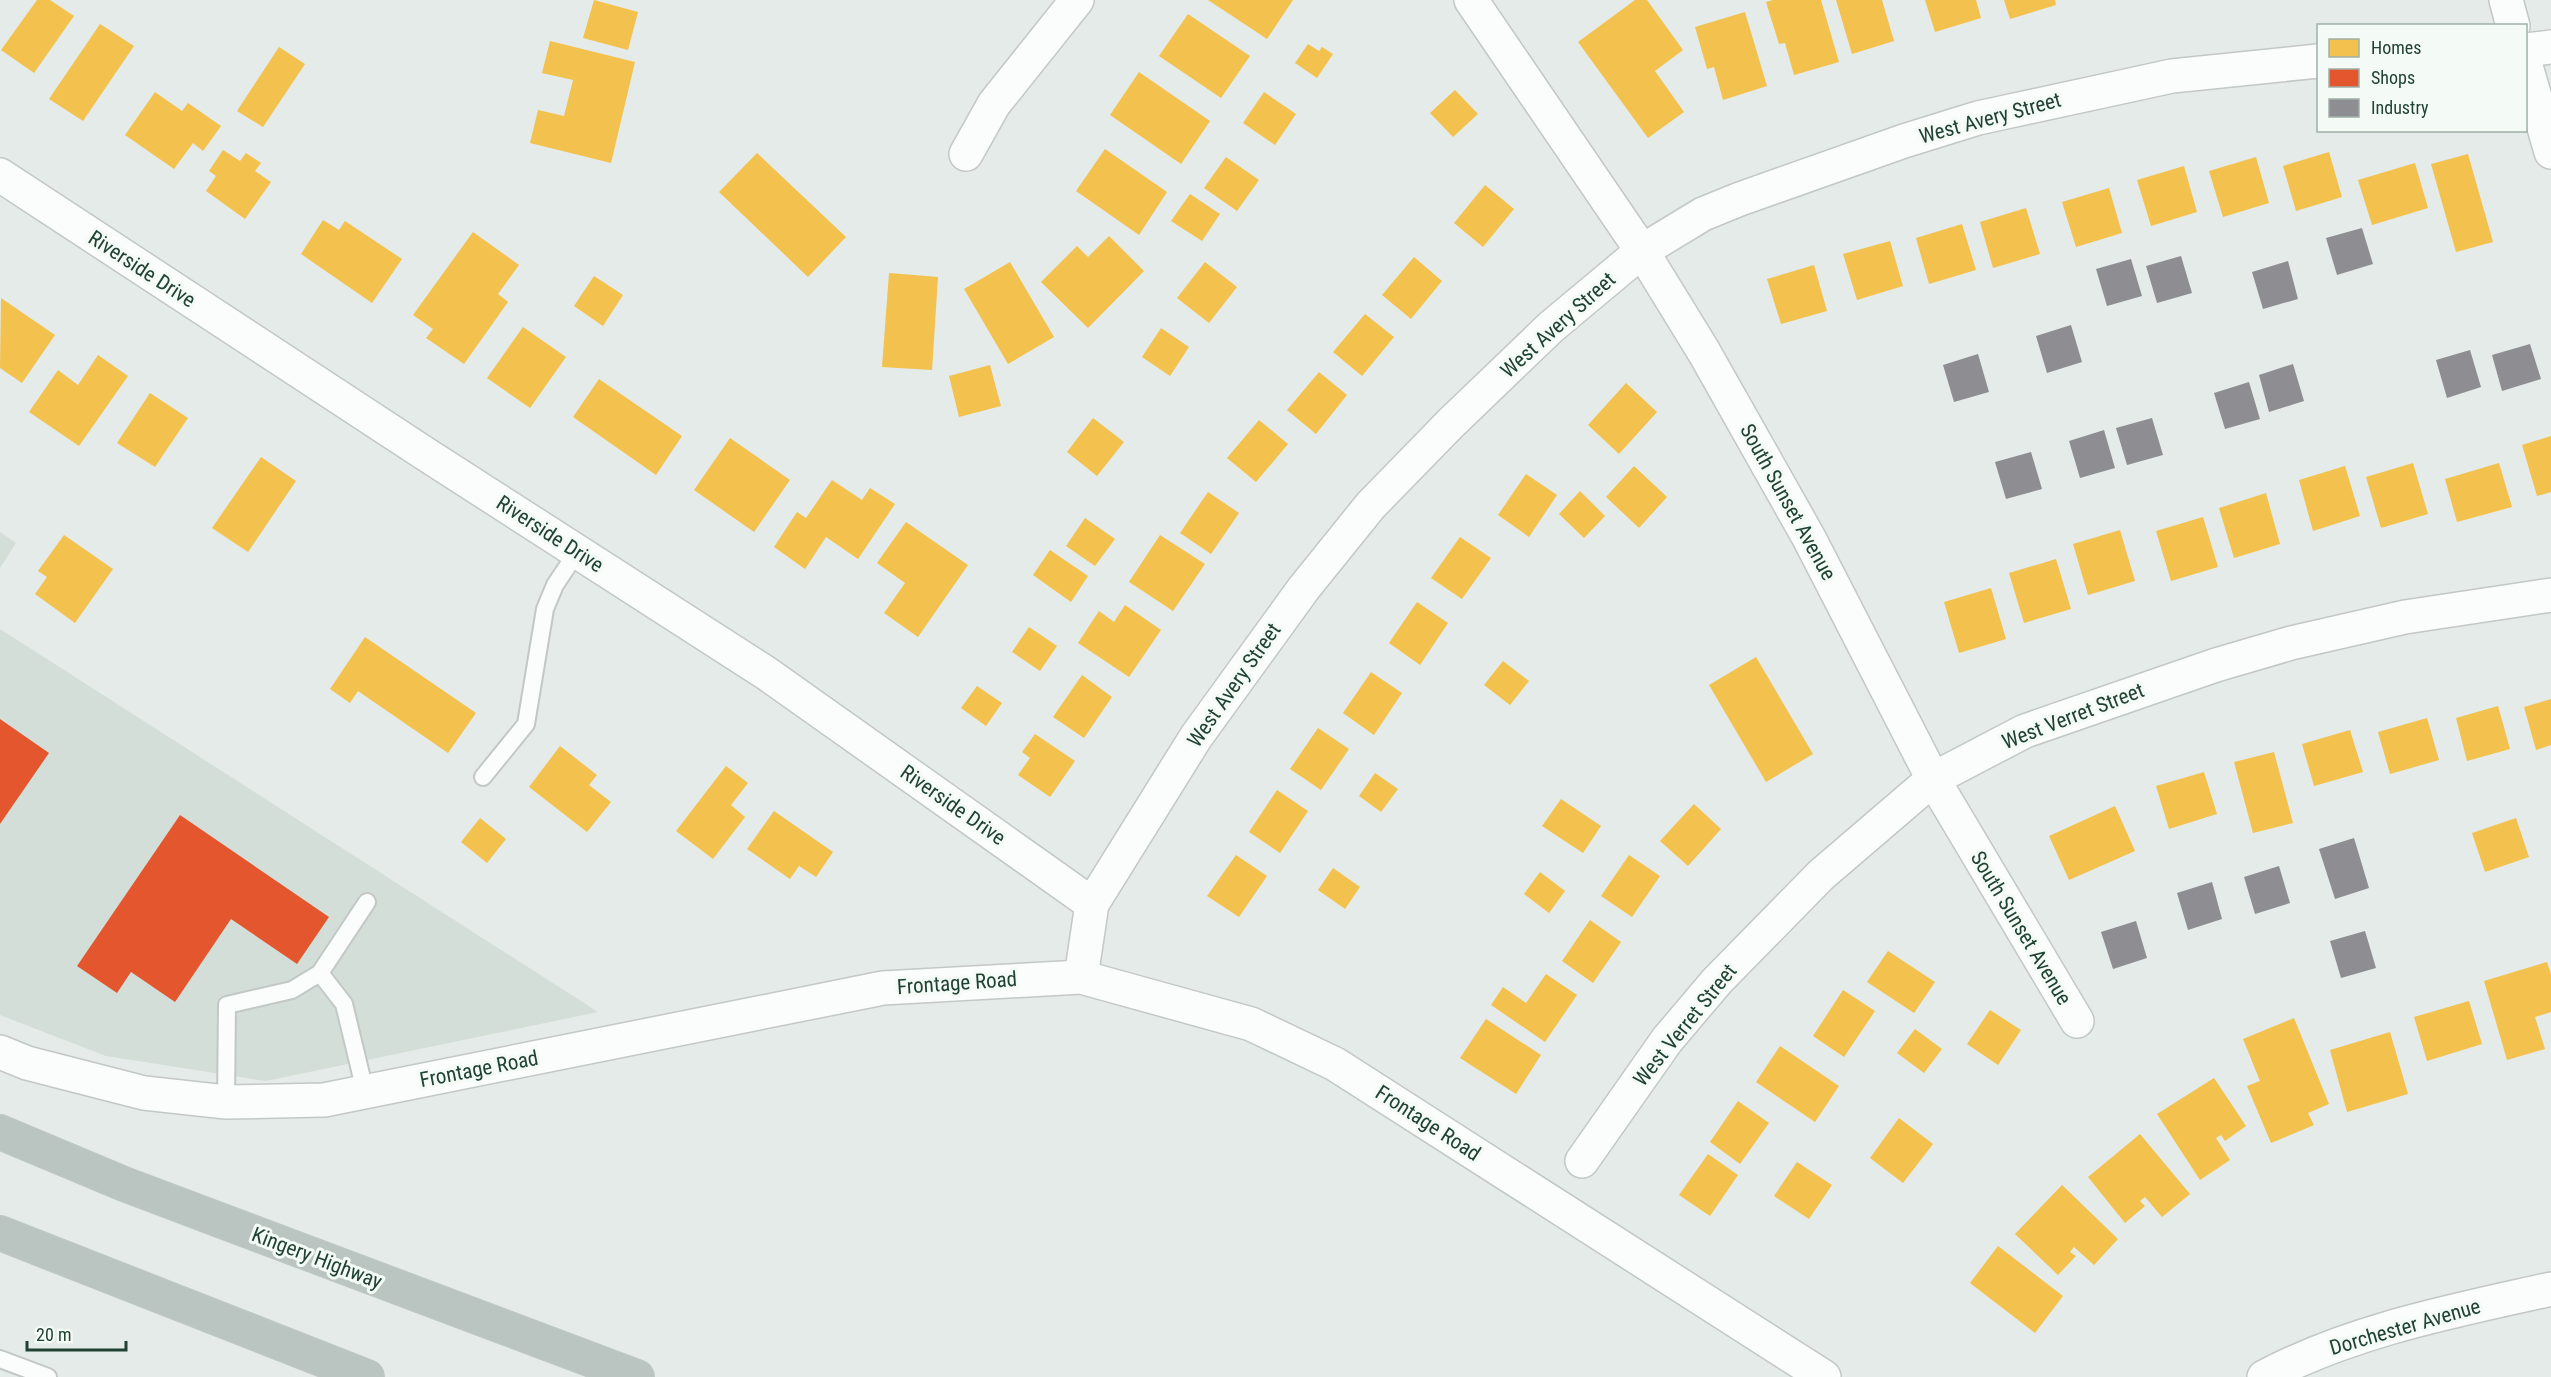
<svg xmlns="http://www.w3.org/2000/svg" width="2551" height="1377" viewBox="0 0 2551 1377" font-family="'Roboto Condensed',sans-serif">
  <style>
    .built { fill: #d2ded7 }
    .homes { fill: #f2c14e }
    .shops { fill: #e4572e }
    .industry { fill: #8d8d92 }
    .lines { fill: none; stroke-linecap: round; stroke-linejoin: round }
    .lane-casing { stroke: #c2c8c5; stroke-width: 20 }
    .street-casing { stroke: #c2c8c5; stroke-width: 36 }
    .highway-casing { stroke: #bcc7c3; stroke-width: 36 }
    .lane { stroke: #fbfcfc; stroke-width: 16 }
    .street { stroke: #fbfcfc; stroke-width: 33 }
    .highway { stroke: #bac4c1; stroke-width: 33 }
    .labels { text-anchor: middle; stroke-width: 6; stroke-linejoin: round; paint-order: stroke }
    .street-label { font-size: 21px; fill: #204234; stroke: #f4faf6 }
  </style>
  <rect width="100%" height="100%" fill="#e5ebe8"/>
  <!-- built -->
  <path class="built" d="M0,532L16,543L0,568Z
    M0,629L598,1012L266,1081L106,1056L0,1015Z"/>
  <!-- homes -->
  <path class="homes" d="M37,0H50L74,16L34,73L1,50Z
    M594,0L638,12L628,50L583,38Z
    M1208,0H1293L1267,39Z
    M1635,0H1647L1683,50L1655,71L1684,112L1648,138L1578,42Z
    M1773,0H1821L1839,62L1794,75L1785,43L1779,44L1766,2Z
    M1836,0H1882L1894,41L1852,54Z
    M1925,0H1976L1981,18L1935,32Z
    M2004,0H2055L2056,5L2010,19Z
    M1745,12L1767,86L1723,100L1714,67L1707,69L1695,27Z
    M1188,14L1250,56L1221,98L1159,56Z
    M100,24L134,46L83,121L49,99Z
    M550,41L635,62L611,163L530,143L538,110L564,116L573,80L542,73Z
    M1308,44L1319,51L1322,47L1333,54L1317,78L1295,63Z
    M279,47L305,64L263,127L237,111Z
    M1139,72L1210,121L1181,164L1110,115Z
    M1455,90L1478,114L1453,137L1430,113Z
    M155,92L182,111L188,103L221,126L203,151L193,143L174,169L125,135Z
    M1264,92L1296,114L1275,145L1243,123Z
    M1105,149L1167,192L1139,235L1076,191Z
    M223,150L240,161L246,153L261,163L255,171L271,182L245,219L206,191L216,176L209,171Z
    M2329,152L2342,197L2296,211L2283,166Z
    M757,153L846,237L808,277L719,192Z
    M2468,154L2493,242L2456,252L2431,164Z
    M1226,157L1259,180L1237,211L1204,188Z
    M2256,157L2269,203L2223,217L2209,171Z
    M2415,163L2428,208L2372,225L2358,180Z
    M2184,166L2197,212L2151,226L2137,180Z
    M1485,185L1514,209L1483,247L1454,223Z
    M2109,188L2122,233L2076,247L2062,202Z
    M1190,194L1220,214L1202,241L1171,221Z
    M2026,208L2040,254L1993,268L1980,222Z
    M323,220L339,230L345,221L402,259L372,303L301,254Z
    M1962,224L1976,270L1929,284L1916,238Z
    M473,232L519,265L498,294L508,302L464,364L426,338L433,329L413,315Z
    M1109,236L1144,271L1088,328L1041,282L1077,246L1088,257Z
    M1890,241L1903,286L1857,300L1843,254Z
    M1414,257L1442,281L1411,319L1382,295Z
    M1010,262L1054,337L1008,364L964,289Z
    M1205,262L1237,287L1209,323L1177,298Z
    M1814,265L1827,311L1781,324L1767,279Z
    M889,273L938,277L932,370L882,367Z
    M594,276L623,295L603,326L574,306Z
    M1,298L55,335L22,383L0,368Z
    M1365,314L1394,337L1362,376L1333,352Z
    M523,327L566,357L530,408L487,378Z
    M1161,328L1189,347L1170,376L1142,357Z
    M98,355L128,376L79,446L29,412L58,370L78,385Z
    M990,365L1001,406L959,417L949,376Z
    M1319,372L1347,395L1316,434L1287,410Z
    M599,379L682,436L656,475L573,417Z
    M1626,383L1657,412L1619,454L1588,425Z
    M150,393L188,418L155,467L117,443Z
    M1093,418L1124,442L1097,476L1067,452Z
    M1259,420L1288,444L1256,482L1227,458Z
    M2551,436V492L2537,496L2522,445Z
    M730,438L790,480L754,532L694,490Z
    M261,457L296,481L248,552L212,528Z
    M2413,463L2428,514L2381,528L2366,477Z
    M2499,463L2512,507L2457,522L2445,479Z
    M1634,466L1667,497L1639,528L1606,497Z
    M2345,466L2360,516L2313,531L2299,480Z
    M1526,474L1557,495L1529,537L1498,515Z
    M832,480L862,500L870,488L895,504L858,559L826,537L805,569L774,547L797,512L806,518Z
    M1580,491L1605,516L1584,538L1559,514Z
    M1208,492L1239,513L1211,554L1180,533Z
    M2266,493L2280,544L2234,558L2219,508Z
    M2203,517L2218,567L2171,581L2156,531Z
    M1085,518L1115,539L1095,566L1066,546Z
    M906,522L968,565L918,637L884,613L905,583L877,563Z
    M2120,530L2135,581L2088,595L2073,544Z
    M64,535L113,569L75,623L35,594L47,577L38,571Z
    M1160,535L1205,564L1173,611L1129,582Z
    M1460,537L1491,558L1462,599L1431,578Z
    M1050,550L1088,576L1071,602L1033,575Z
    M2056,559L2071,609L2024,623L2009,573Z
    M1991,588L2006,639L1959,653L1944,602Z
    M1417,602L1448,623L1420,665L1389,643Z
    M1125,605L1161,630L1129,677L1078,643L1099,611L1114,622Z
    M1029,627L1057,646L1040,671L1012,652Z
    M365,637L476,713L448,753L358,691L350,703L330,689Z
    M1756,657L1813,754L1766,782L1709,685Z
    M1503,661L1529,681L1510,705L1484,685Z
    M1371,672L1402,693L1374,735L1343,713Z
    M1082,675L1112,697L1084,738L1053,717Z
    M977,686L1002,703L986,726L961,708Z
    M2551,699V745L2536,750L2524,707Z
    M2498,706L2510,749L2467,761L2456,718Z
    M2427,718L2439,760L2390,774L2378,732Z
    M1318,728L1349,749L1321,790L1290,769Z
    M2350,730L2363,772L2314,786L2302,744Z
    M1035,734L1075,761L1050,797L1018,775L1030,758L1022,752Z
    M560,746L597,775L589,785L611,802L587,832L529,787Z
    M2274,752L2293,823L2253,833L2234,762Z
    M726,766L748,783L731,805L745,817L713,859L676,831Z
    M2204,772L2217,814L2169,829L2156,786Z
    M1375,773L1398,789L1381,812L1359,796Z
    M1277,790L1308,811L1280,853L1249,832Z
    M1561,799L1601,826L1583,853L1542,826Z
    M1694,804L1721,829L1688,866L1660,841Z
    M2115,806L2135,851L2069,880L2049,836Z
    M774,811L833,852L816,877L799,866L790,879L747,849Z
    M480,818L506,839L487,863L461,842Z
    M2516,818L2529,857L2485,872L2472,833Z
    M1236,855L1267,876L1239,917L1207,896Z
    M1629,855L1660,876L1632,917L1601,896Z
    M1333,868L1360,887L1345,909L1318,890Z
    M1540,872L1565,891L1549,913L1524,894Z
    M1590,920L1621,942L1593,983L1562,961Z
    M1888,951L1935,982L1914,1013L1867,982Z
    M2547,962L2551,974V1012L2535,1017L2545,1049L2507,1060L2484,981Z
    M1546,974L1577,995L1545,1042L1491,1005L1503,987L1526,1003Z
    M1843,990L1875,1011L1844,1057L1813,1036Z
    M2469,1001L2482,1044L2427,1061L2414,1017Z
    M1990,1010L2021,1030L1998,1065L1967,1044Z
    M2294,1018L2329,1104L2308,1113L2314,1125L2271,1143L2247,1086L2260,1081L2243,1039Z
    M1486,1019L1541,1055L1516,1094L1460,1058Z
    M1915,1029L1942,1049L1924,1073L1897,1053Z
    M2390,1032L2408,1094L2347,1112L2330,1050Z
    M1780,1046L1839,1086L1815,1122L1756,1082Z
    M2214,1078L2246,1126L2225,1141L2221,1135L2216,1138L2230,1160L2200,1180L2157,1114Z
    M1738,1101L1769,1123L1740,1164L1710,1142Z
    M1899,1118L1933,1144L1903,1183L1870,1158Z
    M2140,1134L2190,1194L2162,1217L2145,1197L2140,1201L2145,1206L2125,1223L2088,1177Z
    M1708,1154L1738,1175L1710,1216L1679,1195Z
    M1797,1162L1832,1185L1809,1219L1774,1196Z
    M2062,1185L2118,1239L2094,1265L2074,1247L2070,1252L2076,1256L2058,1275L2015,1234Z
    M1998,1246L2063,1296L2035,1333L1970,1283Z"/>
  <!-- shops -->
  <path class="shops" d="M0,719L49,753L0,824Z
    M180,815L329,917L297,964L231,919L175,1002L131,972L117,993L77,966Z"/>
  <!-- industry -->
  <path class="industry" d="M2362,228L2373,264L2337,275L2326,238Z
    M2181,256L2192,293L2157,303L2146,266Z
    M2131,259L2142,296L2107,306L2096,269Z
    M2288,261L2298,299L2263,309L2252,272Z
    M2071,325L2082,362L2047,373L2036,336Z
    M2530,344L2541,379L2502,391L2492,355Z
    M2470,350L2481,387L2447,398L2436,360Z
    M1978,354L1989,392L1954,402L1943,365Z
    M2293,364L2304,401L2269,412L2259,375Z
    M2249,382L2260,419L2225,429L2214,393Z
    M2152,418L2163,455L2127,465L2116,428Z
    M2104,430L2115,468L2080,478L2069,441Z
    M2031,452L2042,489L2006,499L1995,462Z
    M2354,838L2369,888L2335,899L2319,849Z
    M2279,866L2290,903L2255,914L2244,877Z
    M2212,882L2222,919L2188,930L2177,893Z
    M2136,921L2147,958L2113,969L2101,932Z
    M2365,931L2376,968L2341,978L2330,941Z"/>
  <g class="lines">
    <!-- lane casing -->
    <g class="lane-casing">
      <path id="lane" d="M483,777L526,724L545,609L555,585L577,552
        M320,973L344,1004L365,1091
        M226,1102L227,1005L292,990L320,973L367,902
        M0,1359L48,1377"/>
    </g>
    <!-- street casing -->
    <g class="street-casing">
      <path id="street" d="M1471,0L1642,251L1704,352L1809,538L1933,779L2077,1021
        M2506,0L2513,26
        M2526,50L2551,47
        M2526,66L2551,152
        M966,154L994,104L1077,0
        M0,175L424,453L766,673L1092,904
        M1081,977L1092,904L1196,737L1304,588L1371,505L1451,423L1551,327L1642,251L1703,214L1740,199L1904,141L1978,118L2172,76L2318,61
        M0,1052L27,1063L144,1093L226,1102L324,1100L883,988L1081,977L1251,1024L1335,1064L1824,1377
        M1582,1161L1667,1040L1717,981L1821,875L1933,779L2025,731L2216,665L2291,643L2405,617L2551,595
        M2264,1377C2353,1330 2453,1311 2551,1289"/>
    </g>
    <!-- highway casing -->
    <g class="highway-casing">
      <path id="highway" d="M0,1132L124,1184L637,1377
        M0,1233L367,1377"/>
    </g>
    <!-- lane -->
    <use href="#lane" class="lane"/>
    <!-- street -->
    <use href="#street" class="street"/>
    <!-- highway -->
    <use href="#highway" class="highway"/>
  </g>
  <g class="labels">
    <!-- street labels -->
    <g class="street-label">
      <text transform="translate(1990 118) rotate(-15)" y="7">West Avery Street</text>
      <text transform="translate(142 269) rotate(33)" y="7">Riverside Drive</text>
      <text transform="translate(1558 325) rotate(-42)" y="7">West Avery Street</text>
      <text transform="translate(1788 502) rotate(61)" y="7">South Sunset Avenue</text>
      <text transform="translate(550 534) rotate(33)" y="7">Riverside Drive</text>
      <text transform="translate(1234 685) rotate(-55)" y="7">West Avery Street</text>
      <text transform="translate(2073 716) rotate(-21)" y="7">West Verret Street</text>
      <text transform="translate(953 805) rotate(35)" y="7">Riverside Drive</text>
      <text transform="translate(2021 928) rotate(59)" y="7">South Sunset Avenue</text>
      <text transform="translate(957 983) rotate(-4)" y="7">Frontage Road</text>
      <text transform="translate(1685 1025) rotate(-51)" y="7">West Verret Street</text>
      <text transform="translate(479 1069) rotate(-11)" y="7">Frontage Road</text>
      <text transform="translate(1428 1123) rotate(33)" y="7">Frontage Road</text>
      <text transform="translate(317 1258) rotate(21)" y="7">Kingery Highway</text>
      <text transform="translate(2405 1327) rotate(-16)" y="7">Dorchester Avenue</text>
    </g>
  </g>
  <!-- legend -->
  <rect x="2317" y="24" width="210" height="108" fill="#f4faf6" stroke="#9fb0a8" stroke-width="1.5"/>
  <rect x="2329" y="39" width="30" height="18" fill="#f2c14e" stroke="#9fb0a8" stroke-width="1.5"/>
  <text x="2371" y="54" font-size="18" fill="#204234">Homes</text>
  <rect x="2329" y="69" width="30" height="18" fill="#e4572e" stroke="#9fb0a8" stroke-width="1.5"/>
  <text x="2371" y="84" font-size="18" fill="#204234">Shops</text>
  <rect x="2329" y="99" width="30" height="18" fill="#8d8d92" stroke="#9fb0a8" stroke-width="1.5"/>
  <text x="2371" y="114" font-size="18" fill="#204234">Industry</text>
  <!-- scale -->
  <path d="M27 1341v9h99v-9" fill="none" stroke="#204234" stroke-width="3"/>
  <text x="36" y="1341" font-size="18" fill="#204234" stroke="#f4faf6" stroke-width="4.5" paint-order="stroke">20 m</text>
</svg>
